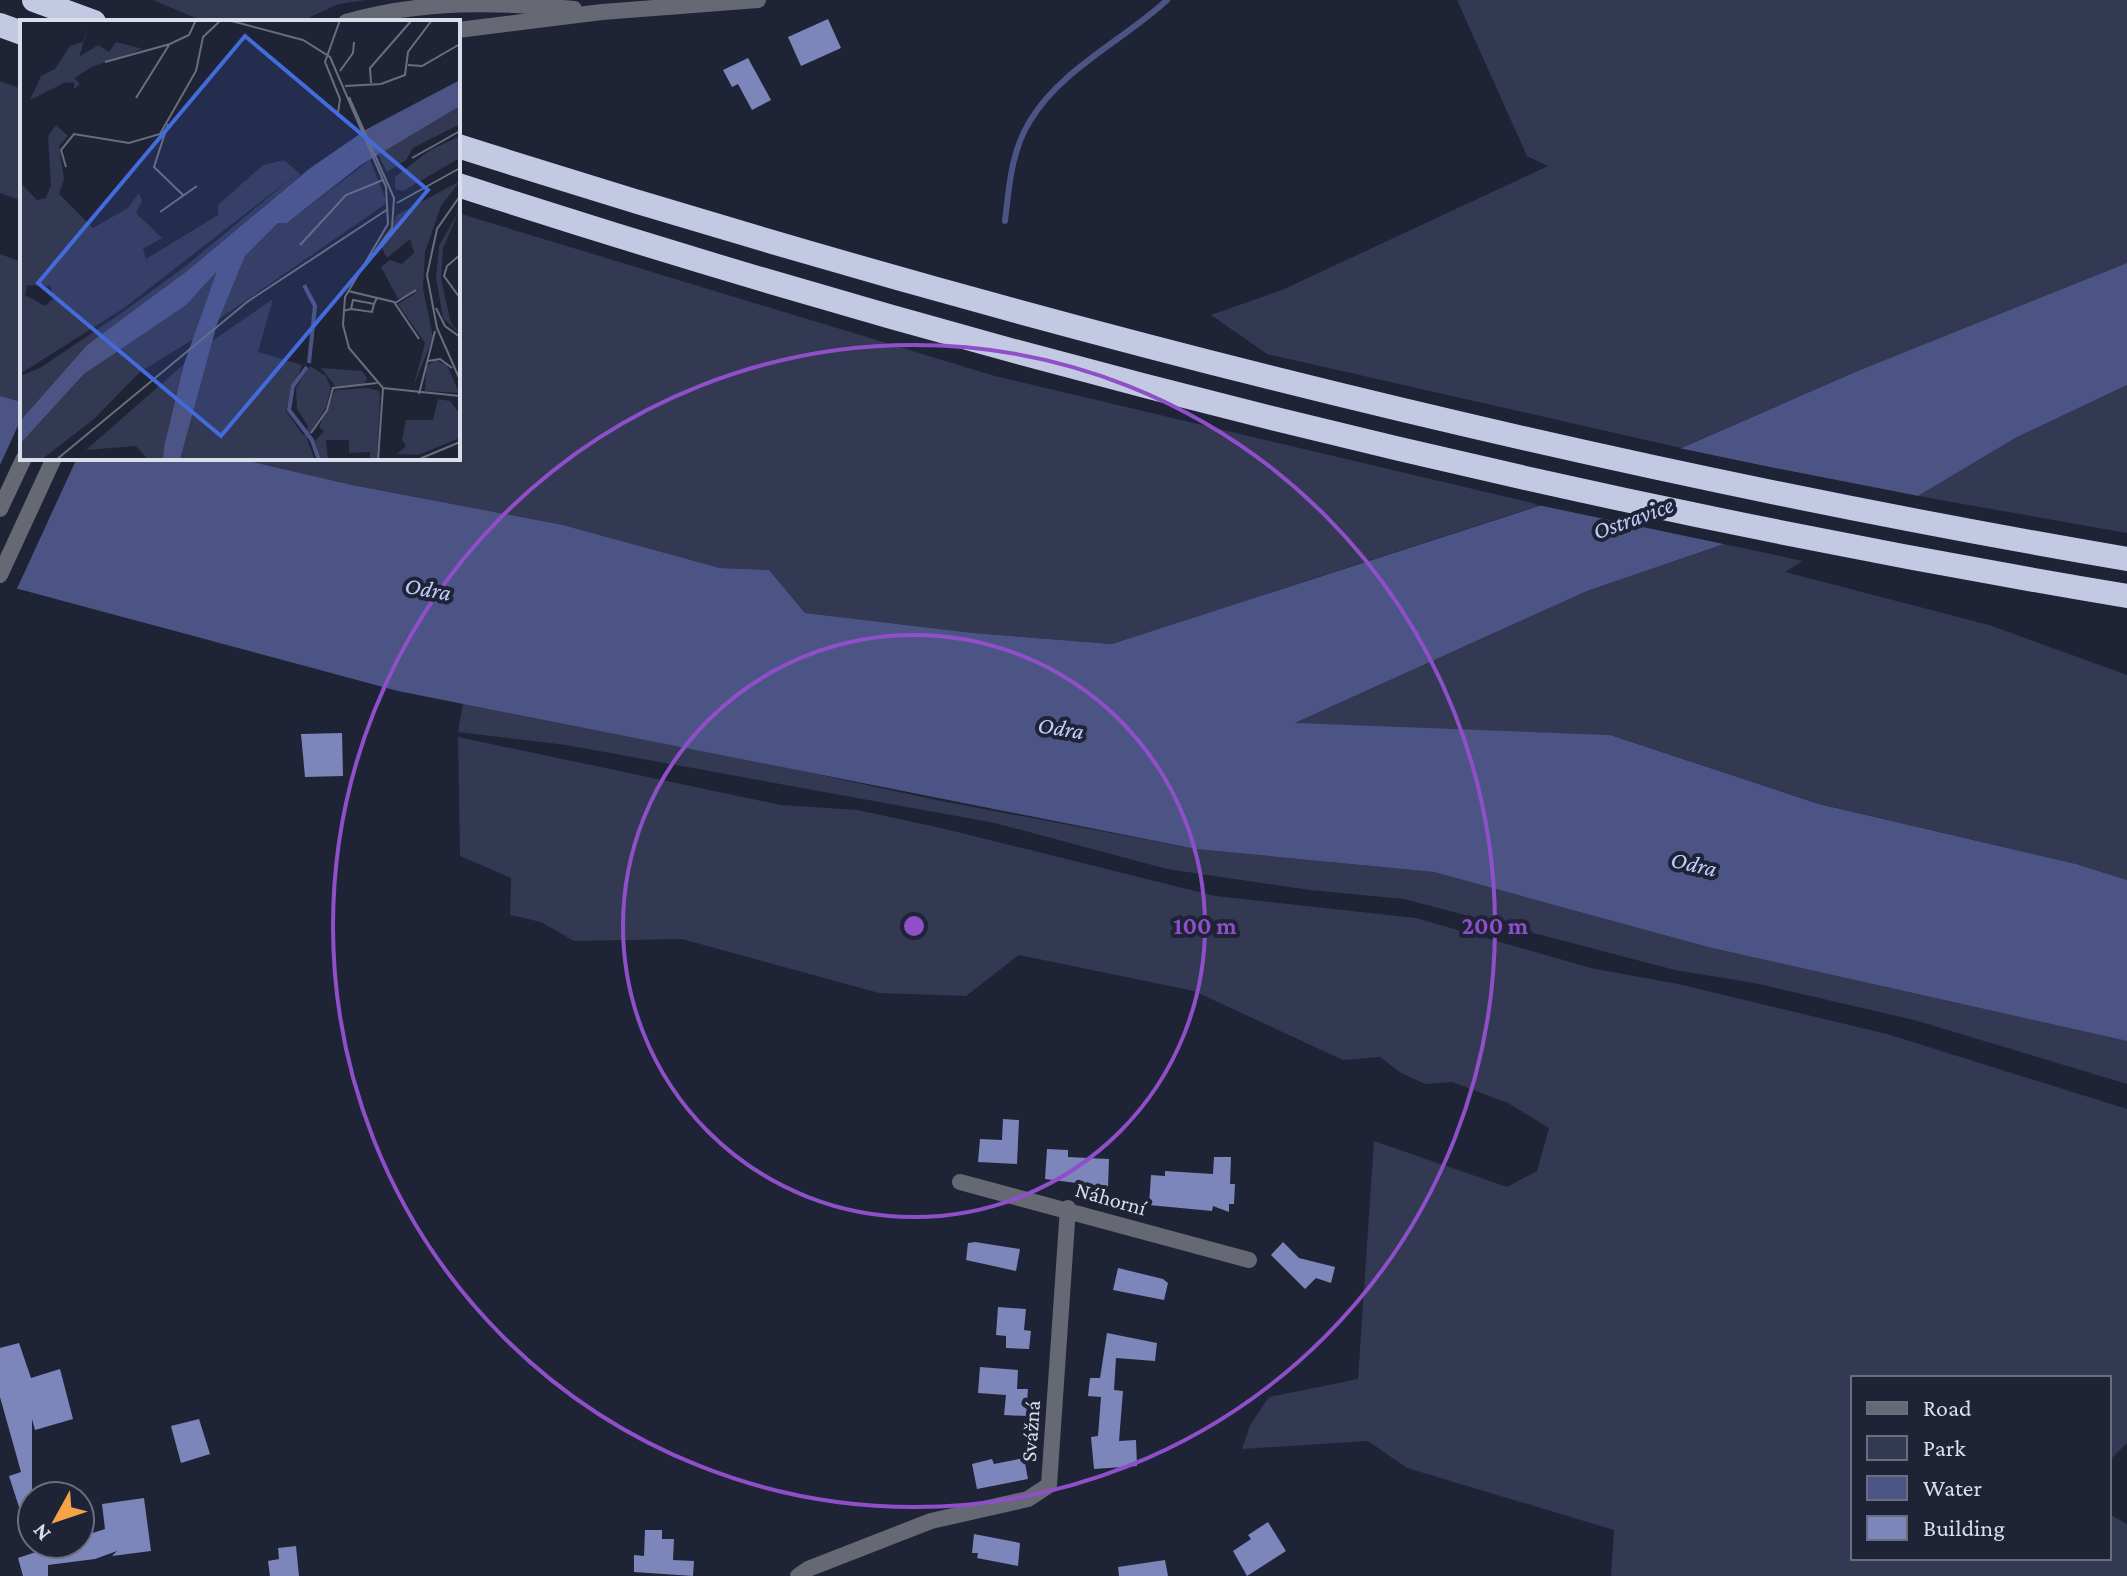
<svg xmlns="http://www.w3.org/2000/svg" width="2127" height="1576" viewBox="0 0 2127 1576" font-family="'Crimson Pro',serif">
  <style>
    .green { fill: #333853 }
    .water { fill: #4c5485 }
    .pier { fill: #1f2336 }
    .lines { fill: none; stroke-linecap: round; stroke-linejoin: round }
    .stream { stroke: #4c5485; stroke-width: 6 }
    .building { fill: #7c86ba }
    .minor { stroke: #666973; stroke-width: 16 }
    .tertiary { stroke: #666973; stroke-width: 16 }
    .motorway { stroke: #c3c9e3; stroke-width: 24 }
    .ring { fill: none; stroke: #8e4fc8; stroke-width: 4 }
    .labels { text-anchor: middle; stroke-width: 8; stroke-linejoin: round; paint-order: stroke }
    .street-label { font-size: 22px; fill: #daddea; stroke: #1f2336 }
    .water-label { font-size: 24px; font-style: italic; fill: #c2ccfa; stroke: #1f2336 }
    .inset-river { fill: none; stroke: #4c5485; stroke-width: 4 }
    .inset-road { fill: none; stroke: #6a6d7e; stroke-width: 2 }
    .view { fill: #436bdc; fill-opacity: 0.15; stroke: #436bdc; stroke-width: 4 }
    .inset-edge { fill: none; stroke: #daddea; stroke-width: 4 }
    .centre { fill: #8e4fc8; stroke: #1f2336; stroke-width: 4 }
    .ring-label { font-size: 24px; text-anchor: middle; font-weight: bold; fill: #8e4fc8; stroke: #1f2336; stroke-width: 8; stroke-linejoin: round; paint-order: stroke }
  </style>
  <rect width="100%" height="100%" fill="#1f2336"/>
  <!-- green -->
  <path class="green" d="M153,0H366L339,4L299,22H205Z
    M1457,0H2127V263L1860,370L1681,448L1267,354L1211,315L1282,290L1548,166L1527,156Z
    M0,81L22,89V201L0,193Z
    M458,213L995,376L1541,505L1112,644L973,633L805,613L769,570L720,568L563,525L352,485L236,458H458Z
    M0,254L22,262V402L0,396Z
    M2127,385V533L1918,496L2017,437Z
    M1724,544L1803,561L1785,572L1989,625L2127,675V880L2076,864L1820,804L1610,735L1293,724L1587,591Z
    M463,703L710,751L941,801L1196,849L1434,872L1708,947L2127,1041V1084L1914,1020L1754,983L1675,970L1404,899L1310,890L1167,869L995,823L566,745L458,732Z
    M458,737L781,805L857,810L941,828L1215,896L1416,918L1591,968L1678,984L1887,1034L2127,1109V1443L2109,1461V1378H1853V1558H2109V1514L2127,1524V1576H1611L1614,1530L1407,1468L1368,1441L1242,1449L1250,1425L1269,1397L1358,1379L1374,1141L1507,1187L1537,1171L1549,1128L1508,1103L1452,1082L1425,1084L1401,1073L1380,1057L1343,1060L1194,991L1019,955L966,996L879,993L682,939L574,941L541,922L510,915L511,878L460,856Z"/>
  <!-- water -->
  <path class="water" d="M2127,263V385L2017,437L1918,496L1724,544L1587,591L1295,723L1610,735L1819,804L2076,864L2127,880V1041L1708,947L1434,872L1196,849L398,691L0,584V396L22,402V458H236L352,485L563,525L720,568L769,570L805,613L973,633L1112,644L1576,494L1860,370Z"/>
  <!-- pier -->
  <path class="pier" d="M22,417V458H77L15,593L0,588V465Z
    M1674,447L1770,467L1924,497L1733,546L1533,504L1575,490Z"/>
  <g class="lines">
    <!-- stream -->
    <path class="stream" d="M1005,221C1009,188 1011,151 1030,121C1061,69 1124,40 1167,0"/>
  </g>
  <!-- building -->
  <path class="building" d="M828,19L841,48L801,66L788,37Z
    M748,58L771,100L752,110L738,84L732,87L723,70Z
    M342,733L343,776L305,777L301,734Z
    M1003,1119L1019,1120L1017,1164L978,1162L980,1139L1002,1140Z
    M1047,1149L1068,1150V1157L1109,1159L1108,1187L1045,1179Z
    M1214,1157H1231L1230,1184H1235L1234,1204H1229V1212L1213,1206L1212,1211L1149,1205L1151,1175L1165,1176V1171L1213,1174Z
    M975,1242L1020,1249L1016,1271L966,1260L968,1243Z
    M1283,1242L1299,1258L1335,1267L1331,1283L1316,1278L1305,1289L1271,1255Z
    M1118,1268L1163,1279L1168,1283L1164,1300L1113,1290Z
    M998,1307L1026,1309L1024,1330L1031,1331L1029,1349L1006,1348V1336L996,1335Z
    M1107,1333L1157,1343L1155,1361L1116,1358L1114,1390L1123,1391L1119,1441L1136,1440L1137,1466L1094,1469L1091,1437L1098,1436L1101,1397L1088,1396L1090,1378H1100Z
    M19,1343L31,1378L60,1369L73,1419L35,1430L32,1419V1506L20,1510L9,1476L21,1472L0,1397V1348Z
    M980,1367L1018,1370L1017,1389H1028L1026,1416L1004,1415L1006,1395L978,1393Z
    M199,1419L210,1454L181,1463L171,1426Z
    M1024,1458L1028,1479L977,1489L972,1464L992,1459L994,1464Z
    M144,1498L151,1551L112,1556L117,1551L95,1559L48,1565V1576H23L18,1558L60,1544H80V1537L105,1529L102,1504Z
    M1268,1522L1286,1551L1247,1576L1233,1551L1251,1539L1248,1535Z
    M645,1530H662V1539H674L673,1560L694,1561L693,1576L634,1572V1555L644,1556Z
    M974,1534L1020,1543L1018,1566L977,1558L978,1553H972Z
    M296,1546L299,1576H270L268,1561L279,1559L278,1548Z
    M1165,1560L1168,1576H1119L1118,1567Z"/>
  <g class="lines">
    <!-- minor -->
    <path class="minor" d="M960,1182L1249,1260
      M798,1576L808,1569L931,1521L1028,1499L1049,1485L1068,1208"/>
    <!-- tertiary -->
    <path class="tertiary" d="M346,22C423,0 495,2 574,9
      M458,30L602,12L758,0
      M0,509L24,458
      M0,575L54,458"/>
    <!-- motorway -->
    <path class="motorway" d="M34,0L94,22
      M0,25L22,33
      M458,146C1005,320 1561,462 2127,559
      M458,185C1003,362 1561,501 2127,596"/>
  </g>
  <!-- distance rings -->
  <g class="ring">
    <circle cx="914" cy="926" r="291"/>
    <circle cx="914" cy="926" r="581"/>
  </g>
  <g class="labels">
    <!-- street labels -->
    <g class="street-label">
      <text transform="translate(1111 1198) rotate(16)" y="8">Náhorní</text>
      <text transform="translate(1030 1431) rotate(-86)" y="8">Svážná</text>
    </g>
    <!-- water labels -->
    <g class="water-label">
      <text transform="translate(1633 518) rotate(-20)" y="8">Ostravice</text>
      <text transform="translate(428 589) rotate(10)" y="8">Odra</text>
      <text transform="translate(1061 728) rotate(9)" y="8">Odra</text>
      <text transform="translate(1694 864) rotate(13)" y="8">Odra</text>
    </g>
  </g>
  <!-- overview -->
  <g transform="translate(20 20)">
    <rect width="440" height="440" fill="#1f2336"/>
    <path d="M70,2L59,37L78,25L89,32L96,22L123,29L72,47L54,58L60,64L54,69V62L44,63L10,80L21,56L35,49L50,26L63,22ZM440,86V104L393,128L386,140L367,152L358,134ZM36,105L48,116L39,126L44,159L39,174L73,208L108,188L119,173L122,181L116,193L142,218L123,229L126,239L198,195V185L243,145L264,140L281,155L167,251L67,325L0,401V356L20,348L103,292L167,245L274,156L104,288L0,354V162L17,180L26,178L31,165L28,116ZM7,265L31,266L33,279L25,286L5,275ZM440,116V138L383,171L375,169V157L410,130ZM350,140L367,183L199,299L225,236L258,203H267ZM440,161L421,186L405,232L403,268L413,317L393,368L405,323L378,284L397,272L378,279L361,247L370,240L382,244L394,233L390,219L367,238L362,228L377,195ZM440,189L423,228L421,259L431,303L440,314L423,298L416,258L419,226ZM198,249L177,317L120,352L74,399L21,440H0V424L64,354L137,302ZM253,279L238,332L282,345L266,391L284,416L288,406L277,389L276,368L290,346L306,356L311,368L306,387L287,419L295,440H160L192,321ZM415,340L427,345L439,373L405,371L406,347ZM164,344L143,440H128L116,426L66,430ZM301,348L342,351L347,358L344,366H315ZM348,368L359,371L360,377L357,440H350V432L329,433V420H306L308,440H301L295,421L304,411L299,407L315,370ZM418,379L430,381L440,394V418L398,435L377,434L386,426L382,420L386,400H413Z" fill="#333853" fill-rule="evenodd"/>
    <path d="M440,60V86L341,145L267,203H258L225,236L197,304L160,440H143L144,427L164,344L197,251L166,285L64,354L0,424V401L67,325L167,251L289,149L347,109Z" fill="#4c5485"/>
    <path class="inset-river" d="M284,265L295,286L289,343M287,347L273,366L269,390L292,420L299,440"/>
    <path class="inset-road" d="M208,0L283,20L310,37L366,167L368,204L325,277L323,305L329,328L363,368L440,376M85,42L150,24L169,15L176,0M388,45L402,46L440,24M320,51L333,33L334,22M351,63L350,48L392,0M325,66L361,64L385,55L388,32L412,0M329,77L374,178L372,208L355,231M116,78L149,25M318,93L320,79L305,42L320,0M148,104L134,147L164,176M392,138L440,111M46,147L41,130L54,114L109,123L140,114L176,51L183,17L201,0M440,176L417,209L407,255L417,308L440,360M377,183L440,148M140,192L177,166M280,225L326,175L363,160M440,235L427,246L424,256L440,278M328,271L374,282L399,319M375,283L396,270M416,288L425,306L440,317M331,289L352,292L354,284M323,291L331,289L333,280L354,284L357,278M408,341L420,339L432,348M399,374L415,311M291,413L307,390L313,368L357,363M36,440L227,282L368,189M358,440L363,368M397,440L440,422"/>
    <path class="view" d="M225,16L408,170L201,416L18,263Z"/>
    <rect width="440" height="440" class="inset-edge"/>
  </g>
  <circle cx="914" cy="926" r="12" class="centre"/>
  <g class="ring-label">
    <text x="1205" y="934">100 m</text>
    <text x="1495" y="934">200 m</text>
  </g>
  <!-- legend -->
  <rect x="1851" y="1376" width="260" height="184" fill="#1f2336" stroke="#6a6d7e" stroke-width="2"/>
  <rect x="1867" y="1402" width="40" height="12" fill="#666973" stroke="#6a6d7e" stroke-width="2"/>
  <text x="1923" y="1416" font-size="24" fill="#daddea">Road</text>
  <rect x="1867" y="1436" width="40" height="24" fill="#333853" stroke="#6a6d7e" stroke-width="2"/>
  <text x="1923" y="1456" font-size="24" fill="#daddea">Park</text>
  <rect x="1867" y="1476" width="40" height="24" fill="#4c5485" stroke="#6a6d7e" stroke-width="2"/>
  <text x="1923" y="1496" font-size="24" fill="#daddea">Water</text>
  <rect x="1867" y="1516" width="40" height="24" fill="#7c86ba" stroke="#6a6d7e" stroke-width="2"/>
  <text x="1923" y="1536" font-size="24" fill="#daddea">Building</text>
  <!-- north arrow -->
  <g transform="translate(56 1520) rotate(230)"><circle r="38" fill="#1f2336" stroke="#6a6d7e" stroke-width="2"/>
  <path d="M0-6L14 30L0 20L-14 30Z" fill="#f5a346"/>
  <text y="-12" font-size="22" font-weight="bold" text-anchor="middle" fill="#daddea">N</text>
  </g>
</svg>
